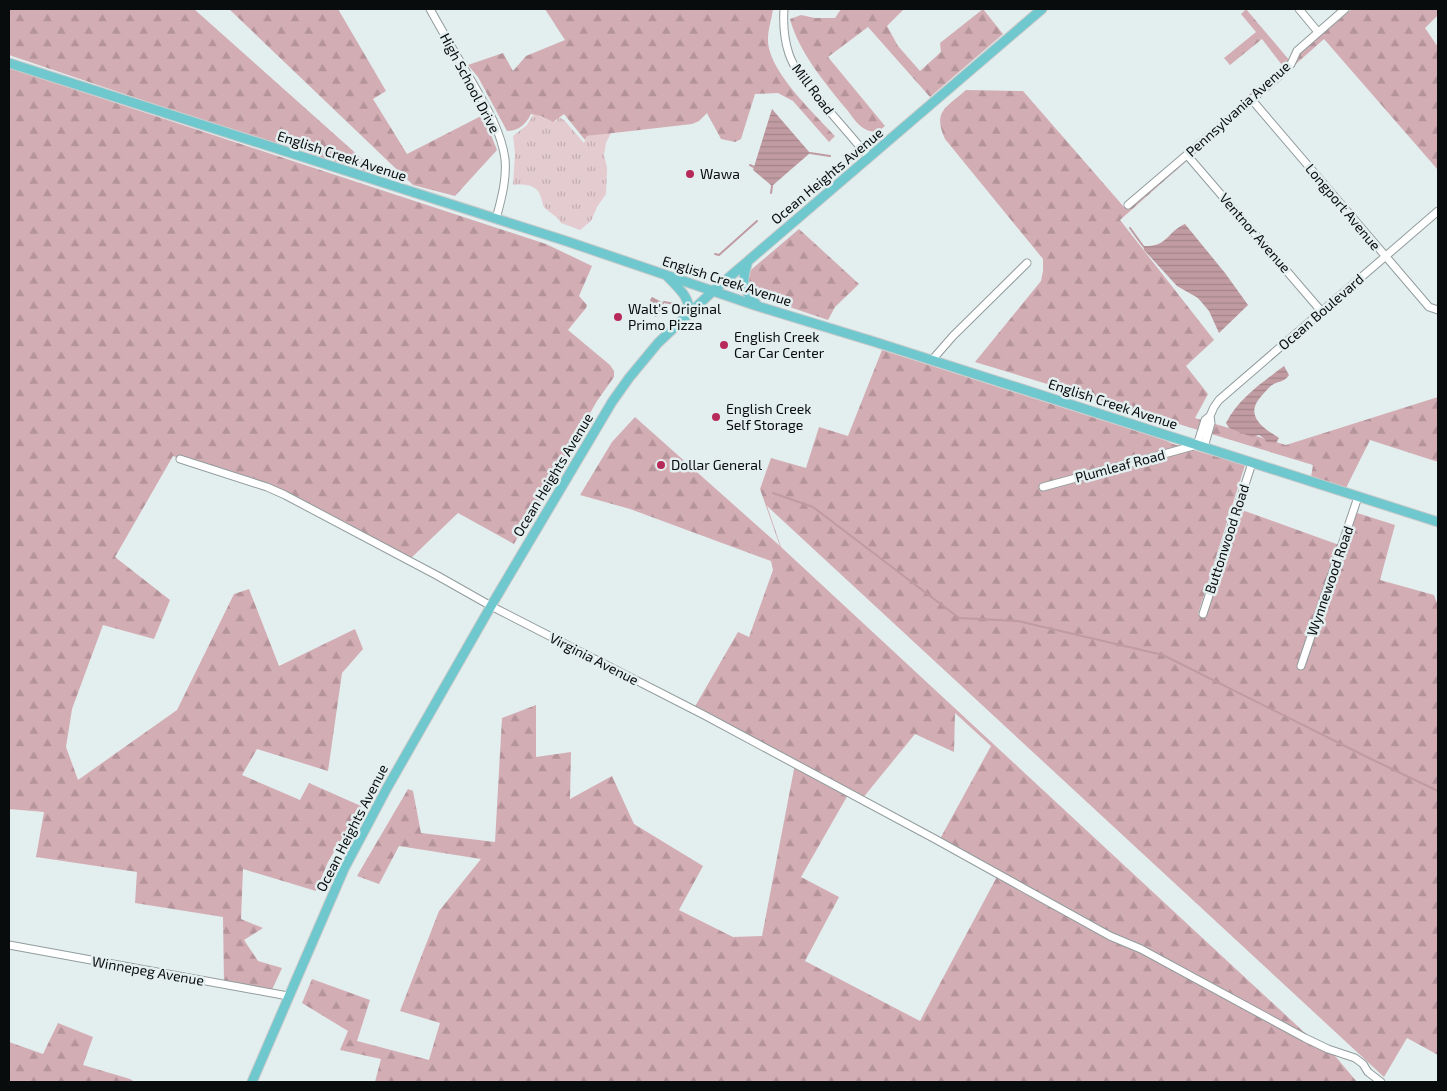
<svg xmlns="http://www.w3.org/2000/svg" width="1447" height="1091" viewBox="0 0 1447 1091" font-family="'Exo 2',sans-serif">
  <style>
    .grass { fill: url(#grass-tufts) }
    .forest { fill: url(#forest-firs); fill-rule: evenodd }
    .water { fill: url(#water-rules) }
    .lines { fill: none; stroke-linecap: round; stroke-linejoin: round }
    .stream { stroke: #c09ba2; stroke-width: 2 }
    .minor-casing { stroke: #929c9d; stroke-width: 9 }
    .major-casing { stroke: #c9caca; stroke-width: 11 }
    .minor { stroke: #fff; stroke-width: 7 }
    .major { stroke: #70c8cf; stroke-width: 9 }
    .poi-dot { fill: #b72959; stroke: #e3eeef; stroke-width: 2 }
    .labels { text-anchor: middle; stroke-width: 5; stroke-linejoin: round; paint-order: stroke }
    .street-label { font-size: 14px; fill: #090c0d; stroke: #e3eeef }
    .poi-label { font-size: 14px; fill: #090c0d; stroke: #e3eeef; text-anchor: start }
  </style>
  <defs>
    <pattern id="grass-tufts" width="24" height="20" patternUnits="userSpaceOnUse" patternTransform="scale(1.25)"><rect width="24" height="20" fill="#e4cbd0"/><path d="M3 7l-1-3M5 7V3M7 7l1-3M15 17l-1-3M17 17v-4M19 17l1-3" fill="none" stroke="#c2adb1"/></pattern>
    <pattern id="forest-firs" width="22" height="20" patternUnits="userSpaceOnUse" patternTransform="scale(1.25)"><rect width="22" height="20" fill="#d3adb4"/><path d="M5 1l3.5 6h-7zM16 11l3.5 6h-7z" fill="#b4949a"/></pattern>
    <pattern id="water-rules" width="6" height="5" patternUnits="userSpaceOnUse" patternTransform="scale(1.25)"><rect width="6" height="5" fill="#c09ba2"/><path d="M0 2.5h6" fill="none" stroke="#a4848a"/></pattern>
  </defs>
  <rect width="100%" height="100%" fill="#e3eeef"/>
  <!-- grass -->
  <path class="grass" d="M536,114L549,120L556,121L559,117L564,120L584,143L587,136L611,133L606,143L604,155L607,168L606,194L597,207L591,221L580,230L561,223C557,215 550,214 544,207C542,203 542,199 540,195C536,184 523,184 513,185L515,153L513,136L527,125L533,115Z"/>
  <!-- forest -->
  <path class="forest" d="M9,9H194L370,166V173L154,104L9,55Z
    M229,9H338L386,91L373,99L407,154L483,115L497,150L455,196L413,185Z
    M545,9H773C772,18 768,29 768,39C767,70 815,114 835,136L829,142L793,101L778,93L755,94L741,139L735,142L721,139L707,113L699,121L692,124L587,136L585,140L564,114L553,122L541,116L531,114C526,124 519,131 507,131L478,77L468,65L503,53L513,71L526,56L565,40Z
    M841,9H904L887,26L898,46L920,71L941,52L940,43L983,9L1003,34L930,97L868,27L828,57L885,126C880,131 874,133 867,130C859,127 853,118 848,111C827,86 798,51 790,19L801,15L815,18H835Z
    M1246,9L1290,61L1352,9H1438V15L1425,28L1438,47V170L1324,39L1120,220L1214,340L1186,366L1208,394L1195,418L1286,445L1438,397V462L1370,440L1346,488L1311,477L1313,465L975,362L1041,281L1043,271V259L945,139C932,111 947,107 966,90L1023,91L1124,207L1187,155L1223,118L1282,65L1262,39L1230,65L1224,58L1256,32L1241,14Z
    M9,68L546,244L592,266L579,296L587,305L586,308L568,330L610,365L614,371V377L597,401L514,544L458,513L409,560L268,488L173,456L115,557L170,600L154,639L103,625L72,709L66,747L78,780L177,710L234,594L249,589L279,666L355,629L363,649L342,673L328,771L257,749L242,775L300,800L309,783L361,806L328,862L316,891L243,869L241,919L263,928L244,940L258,961L282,968L271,992L224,984L223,917L135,903L137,872L36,857L44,812L9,809Z
    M799,229L859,284L835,307L828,320L754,295C747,287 745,277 752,269Z
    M882,350L1164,440L1173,444L1245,465L1198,614L1205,618L1242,510L1342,546L1354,512L1395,525L1380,580L1434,595L1438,606V1055L1407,1038L1384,1077L767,506L781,547L1305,1033L1336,1057L1357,1082H375L381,1059L340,1050L348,1031L302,1003L312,979L370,1000L357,1041L429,1060L440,1023L400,1011L439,911L481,859L399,846L379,884L357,876L408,789L413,791L421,833L495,842L502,718L536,705V757L571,752L570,799L612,776L634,824L703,866L679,910L733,937L762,936L795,764L693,710L738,632L749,637L773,570L771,561L630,509L580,495L612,442L635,417L780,546L760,489L771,458L806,468L819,427L848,436ZM955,713L991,746L941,837L946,844L999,873L920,1021L805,961L839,897L801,877L849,793L862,799L915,734L954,752Z
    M58,1023L93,1037L83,1065L130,1079L135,1082H9V1042L43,1054Z"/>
  <!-- water -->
  <path class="water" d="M772,109L810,153L772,186L753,170Z
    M1185,224L1225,273L1248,305L1219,333L1209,311L1198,298L1177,286L1144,250L1143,246C1169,247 1166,232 1185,224Z
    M652,297L664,303L658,316L655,317L650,300Z
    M1284,366L1289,375C1285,382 1278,381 1272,385C1267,389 1263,394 1259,399C1245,417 1265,429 1279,438L1276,443L1266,442L1265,439L1259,435L1252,437L1229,428L1226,423C1239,398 1262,383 1284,366Z"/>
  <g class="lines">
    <!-- stream -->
    <path class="stream" d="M810,153L830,156
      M750,165L754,167
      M771,193L772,186
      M1130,228L1143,246
      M715,254L719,255L757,221
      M664,302L685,306
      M647,307L653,306
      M773,493L813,507L959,618L1018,621L1163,655L1369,758L1438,791"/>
    <!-- minor casing -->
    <g class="minor-casing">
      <path id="minor" d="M430,9C442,31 455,53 468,75C483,101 501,129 505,159C507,180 501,200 496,219
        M784,9C783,24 784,39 789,54C796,74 811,89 824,105C839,122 854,140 869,157
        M1299,9L1318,32
        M1252,100L1429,307L1438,310
        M1187,155L1322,312
        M1128,205L1278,77L1291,64L1297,51L1345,9
        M932,360L953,336L1027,263
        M1204,447L1211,423L1210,416
        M180,459L267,487L285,495L438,576L491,606L704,715L935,839L1110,936L1141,949L1305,1038L1328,1049L1355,1058L1363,1064L1368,1072L1381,1082
        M1043,487L1197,445L1205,420L1210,416L1214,407L1219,400L1438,211
        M1203,614L1252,463
        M1301,666L1358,497
        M9,945L288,996"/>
    </g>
    <!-- major casing -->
    <g class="major-casing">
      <path id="major" d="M9,63L566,241L757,306L875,342L1438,522
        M748,261C741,283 742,288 757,305
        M667,276C677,287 692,298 688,314
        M252,1082L344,869L387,788L491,606L612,402L629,378L658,343L713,291L1042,9"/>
    </g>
    <!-- minor -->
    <use href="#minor" class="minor"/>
    <!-- major -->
    <use href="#major" class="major"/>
  </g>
  <!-- markers -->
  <g class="poi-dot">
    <circle cx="690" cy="174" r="5"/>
    <circle cx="618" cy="317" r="5"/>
    <circle cx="724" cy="345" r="5"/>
    <circle cx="716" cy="417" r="5"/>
    <circle cx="661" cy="465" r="5"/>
  </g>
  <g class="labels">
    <!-- street labels -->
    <g class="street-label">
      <text transform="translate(470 83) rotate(62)" y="5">High School Drive</text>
      <text transform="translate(813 89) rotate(53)" y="5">Mill Road</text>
      <text transform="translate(1238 109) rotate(-42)" y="5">Pennsylvania Avenue</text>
      <text transform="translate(342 156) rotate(18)" y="5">English Creek Avenue</text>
      <text transform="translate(827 176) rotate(-40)" y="5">Ocean Heights Avenue</text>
      <text transform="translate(1343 207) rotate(50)" y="5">Longport Avenue</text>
      <text transform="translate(1255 233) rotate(49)" y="5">Ventnor Avenue</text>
      <text transform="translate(727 281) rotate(18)" y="5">English Creek Avenue</text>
      <text transform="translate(1321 312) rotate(-41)" y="5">Ocean Boulevard</text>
      <text transform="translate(1113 404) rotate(18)" y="5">English Creek Avenue</text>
      <text transform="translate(1120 466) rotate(-15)" y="5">Plumleaf Road</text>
      <text transform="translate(553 475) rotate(-59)" y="5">Ocean Heights Avenue</text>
      <text transform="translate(1227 539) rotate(-72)" y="5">Buttonwood Road</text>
      <text transform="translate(1330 581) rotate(-71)" y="5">Wynnewood Road</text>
      <text transform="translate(594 659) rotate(27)" y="5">Virginia Avenue</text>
      <text transform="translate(352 828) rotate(-63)" y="5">Ocean Heights Avenue</text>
      <text transform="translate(148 971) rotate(10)" y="5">Winnepeg Avenue</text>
    </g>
    <!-- poi labels -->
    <g class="poi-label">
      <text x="700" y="179">Wawa</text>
      <text x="628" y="314">Walt's Original<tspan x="628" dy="16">Primo Pizza</tspan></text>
      <text x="734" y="342">English Creek<tspan x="734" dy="16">Car Car Center</tspan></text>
      <text x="726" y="414">English Creek<tspan x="726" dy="16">Self Storage</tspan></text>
      <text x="671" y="470">Dollar General</text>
    </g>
  </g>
  <!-- border -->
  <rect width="1447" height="1091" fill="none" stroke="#090c0d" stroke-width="20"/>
</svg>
